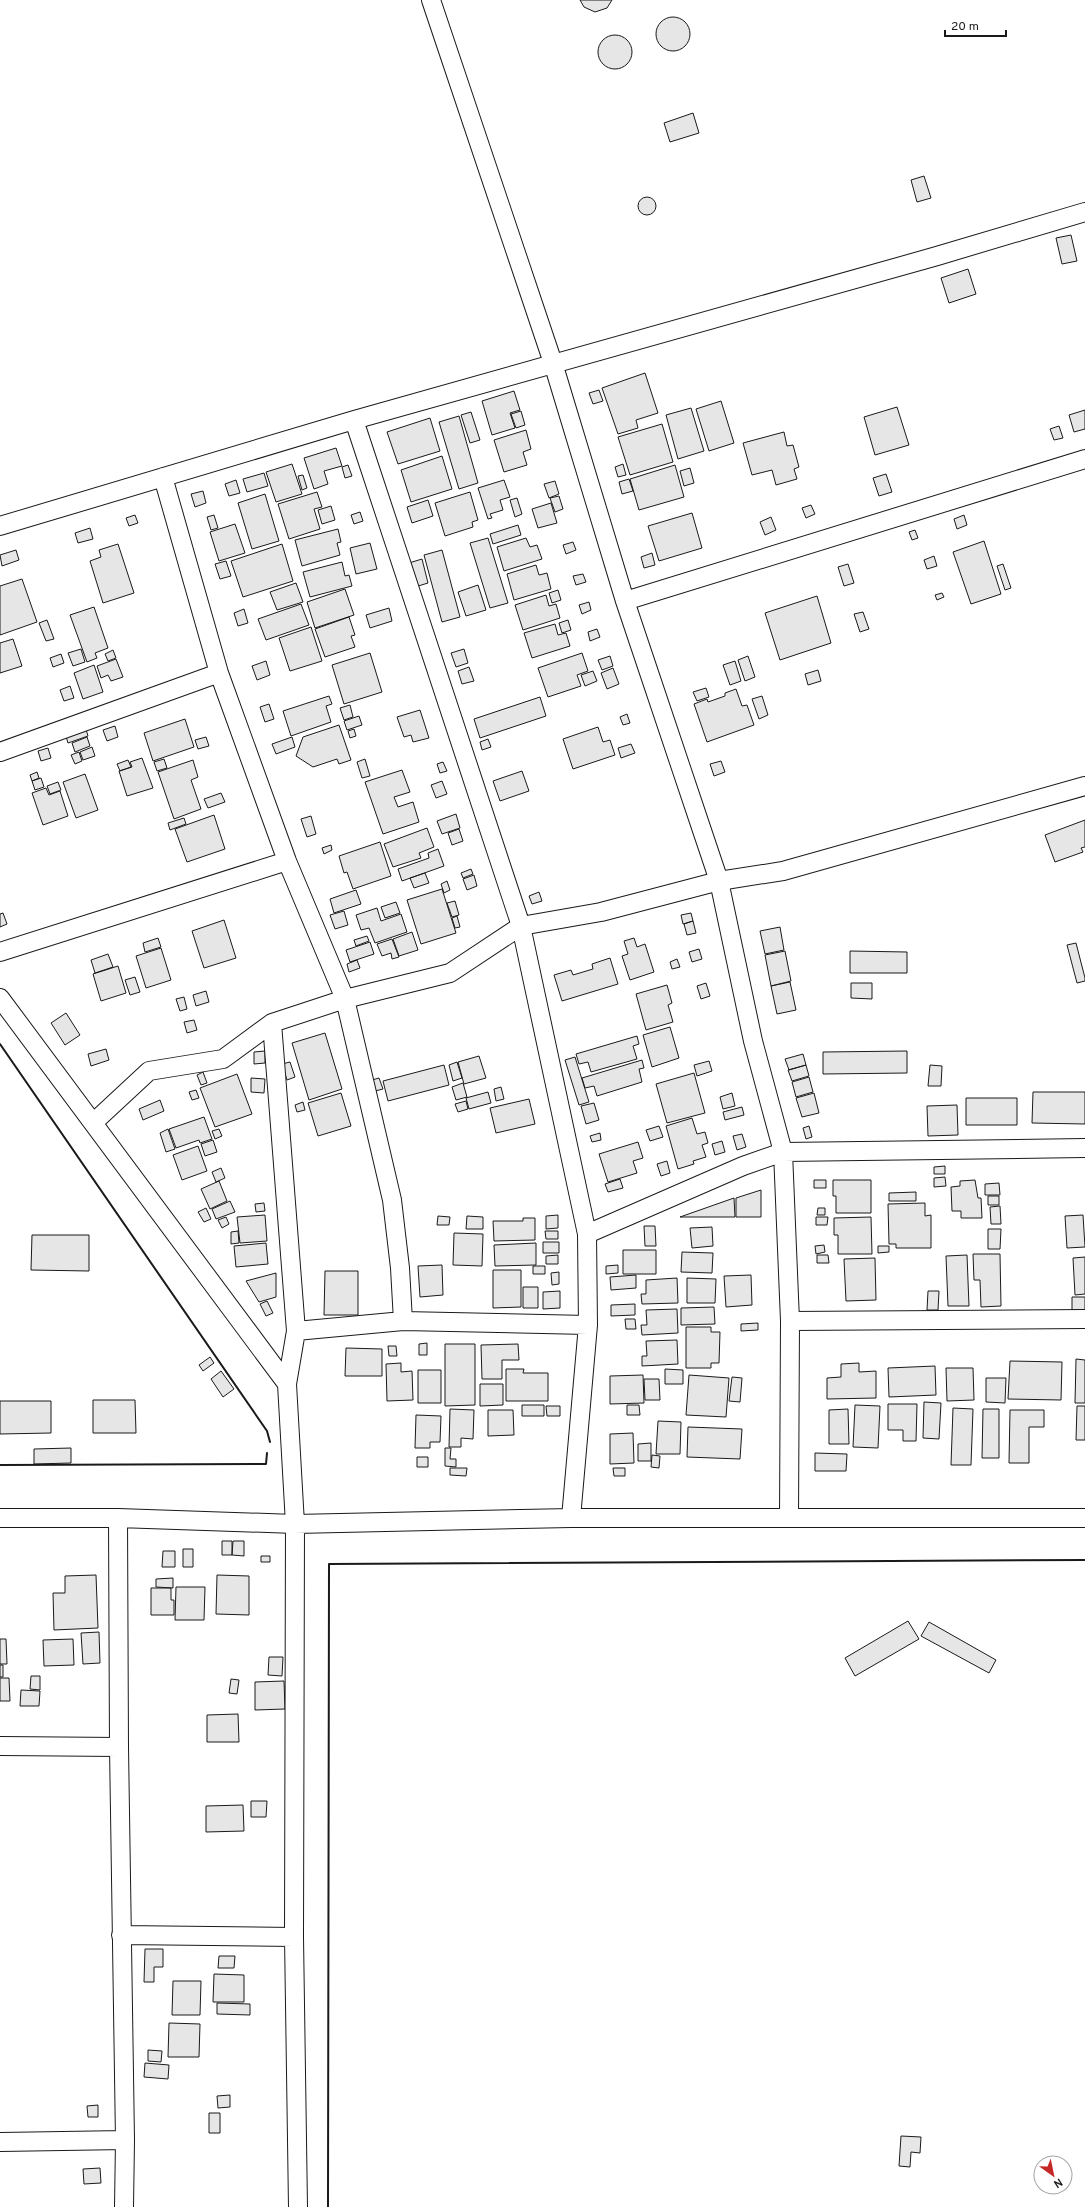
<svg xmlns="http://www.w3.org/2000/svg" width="1085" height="2207" viewBox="0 0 1085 2207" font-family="Overpass,sans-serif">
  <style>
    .building { fill: #e6e6e6; stroke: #1a1a1a }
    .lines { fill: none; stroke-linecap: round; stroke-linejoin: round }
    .street-casing { stroke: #1a1a1a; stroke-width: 20 }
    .street { stroke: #fff; stroke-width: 18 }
    .wall { stroke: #1a1a1a; stroke-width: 2 }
  </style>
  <rect width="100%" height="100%" fill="#fff"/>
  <!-- building -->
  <path class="building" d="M580,0H612L607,8L595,12L584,7Z
    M656 34a17 17 0 1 1 34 0a17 17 0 1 1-34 0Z
    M598 52a17 17 0 1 1 34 0a17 17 0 1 1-34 0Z
    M693,113L699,133L670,142L664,123Z
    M924,176L931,198L917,202L911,180Z
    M638 206a9 9 0 1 1 18 0a9 9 0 1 1-18 0Z
    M1071,235L1077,261L1062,264L1056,238Z
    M968,269L976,294L949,303L941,278Z
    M645,373L658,413L636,420L638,428L618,434L602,388Z
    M599,390L603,401L593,404L589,393Z
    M514,391L520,410L510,413L515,428L492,435L482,401Z
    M721,401L734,443L709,451L696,409Z
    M897,407L909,445L875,455L864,417Z
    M691,408L704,451L678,459L666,415Z
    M1085,410V429L1074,432L1069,415Z
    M521,411L525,425L516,428L511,414Z
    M471,412L480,440L470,443L461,415Z
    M459,416L478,483L459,489L439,422Z
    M430,418L440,451L398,464L387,432Z
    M662,424L673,462L630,475L618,437Z
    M1059,426L1063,438L1054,440L1050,429Z
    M526,430L531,449L523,452L527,465L504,472L494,440Z
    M784,432L787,446L793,445L799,467L794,469L797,479L776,485L772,470L752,475L743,443Z
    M336,448L342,466L324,471L328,484L314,489L304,458Z
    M442,456L452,489L411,502L401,470Z
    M292,464L302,494L276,502L266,472Z
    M623,464L626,475L618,477L615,467Z
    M348,465L352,476L345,478L342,467Z
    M675,465L684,497L639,510L630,479Z
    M690,468L694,483L684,486L680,471Z
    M264,473L268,486L247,492L243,479Z
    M886,474L892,492L879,496L873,478Z
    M303,475L307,488L302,490L298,476Z
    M629,479L633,491L622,494L619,482Z
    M236,480L240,493L229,496L225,484Z
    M504,480L510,497L500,500L503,510L490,514L492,518L488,519L478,488Z
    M555,481L559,494L549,498L544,484Z
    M203,491L206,503L195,507L191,494Z
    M317,492L322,507L314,509L320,529L289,539L278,504Z
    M470,492L478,520L472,522L473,527L445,536L435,503Z
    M265,494L279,541L252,549L238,503Z
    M559,496L563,509L555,512L550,498Z
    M517,498L522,514L515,517L510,500Z
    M428,500L433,516L412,523L407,507Z
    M551,503L557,523L538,528L532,509Z
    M811,505L815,514L806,518L802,508Z
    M331,506L335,520L322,524L318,510Z
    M360,512L363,521L354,524L351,515Z
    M692,513L702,548L659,561L648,526Z
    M135,515L138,523L129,526L126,518Z
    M214,515L218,528L211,530L207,517Z
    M964,515L967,525L957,529L954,519Z
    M771,517L776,530L765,535L760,522Z
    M235,524L245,553L219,561L210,532Z
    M518,525L521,535L493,544L490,534Z
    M90,528L93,539L78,543L75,533Z
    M338,529L341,542L337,543L340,555L302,566L295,540Z
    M915,530L918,538L912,540L909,532Z
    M488,538L508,603L490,608L470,543Z
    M526,538L530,547L537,545L542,559L504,571L497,547Z
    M984,541L1001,594L971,604L953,552Z
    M573,542L576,550L566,554L563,545Z
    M370,543L377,569L356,574L350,548Z
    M118,544L134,593L103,603L90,561L101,557L99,550Z
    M282,544L293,581L243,597L231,561Z
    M16,550L19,560L2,566L0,555Z
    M442,550L460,617L442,622L424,555Z
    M652,553L655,565L644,568L641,557Z
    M934,556L937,566L927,569L924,560Z
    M422,559L428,583L415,587L409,563Z
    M226,561L231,576L220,579L215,564Z
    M342,562L345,576L349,575L352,586L310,597L303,572Z
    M848,564L854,583L844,586L838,567Z
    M1003,564L1011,588L1005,590L997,566Z
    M536,565L539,575L547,573L551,589L514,600L507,574Z
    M583,574L586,582L576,585L573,576Z
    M22,579L37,622L0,635V586Z
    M296,583L303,602L277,610L270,592Z
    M478,585L486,610L466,616L458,592Z
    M345,589L354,615L315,628L307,602Z
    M558,590L561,600L552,603L549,593Z
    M942,593L944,597L937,600L935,595Z
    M546,595L549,606L556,604L560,618L523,630L515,605Z
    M817,596L831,643L780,660L765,613Z
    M589,602L591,610L582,614L579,605Z
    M301,604L309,625L266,640L258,619Z
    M94,607L108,648L95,653L97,658L87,662L70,615Z
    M389,608L392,621L370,628L366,615Z
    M244,609L248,623L238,626L234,613Z
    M863,612L869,629L860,632L854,614Z
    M349,617L355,635L351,636L355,647L325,657L315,629Z
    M47,620L54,639L46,641L39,623Z
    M568,620L571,630L562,633L559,623Z
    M555,624L558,635L566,633L570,646L532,658L524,633Z
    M311,627L322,661L290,671L279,638Z
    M597,629L600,637L590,641L588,632Z
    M13,639L22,666L0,673V643Z
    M81,649L85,662L73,666L68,653Z
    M464,649L468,663L456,667L451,653Z
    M113,650L116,658L108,661L105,654Z
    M370,653L382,692L344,704L332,665Z
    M582,653L588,671L577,675L581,686L548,697L538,668Z
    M61,654L64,663L53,667L50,658Z
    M610,656L613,666L602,670L598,660Z
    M748,656L755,677L745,681L738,660Z
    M116,659L123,677L111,681L108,675L101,678L97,666Z
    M266,661L270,675L257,680L252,666Z
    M735,661L741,681L730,685L723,665Z
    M94,665L103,692L83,699L74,673Z
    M469,667L474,681L462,684L458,671Z
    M613,668L619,684L607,689L601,673Z
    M818,670L821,681L808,685L805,674Z
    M593,671L597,681L585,686L581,675Z
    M70,686L74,698L64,701L60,690Z
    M706,688L709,697L697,701L693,692Z
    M736,689L742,706L747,705L754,725L707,742L694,704L707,699L708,702L725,696V693Z
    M329,696L332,704L326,706L331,722L291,736L283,711Z
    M762,696L768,715L759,719L752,699Z
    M540,697L546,716L480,738L474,719Z
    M269,704L274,719L265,722L260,707Z
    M350,705L353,717L344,720L340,708Z
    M420,710L429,738L413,742L411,735L404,737L397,717Z
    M627,714L630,723L623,725L620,717Z
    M359,716L362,725L347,730L344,721Z
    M185,719L194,747L153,761L144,733Z
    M339,725L351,760L339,764L337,759L313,767L296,756L303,737Z
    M85,726L88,736L68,743L65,733Z
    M115,726L118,737L107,741L103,730Z
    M598,727L603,742L610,740L615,755L573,769L563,739Z
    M354,729L356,736L350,738L348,731Z
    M87,737L90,746L75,752L72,743Z
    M206,737L209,746L198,749L195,740Z
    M292,737L295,747L276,754L272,744Z
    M488,739L491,747L482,750L480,742Z
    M631,744L635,753L621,758L618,748Z
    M92,747L95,756L83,760L80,752Z
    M48,748L51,758L41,761L38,751Z
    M79,752L82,761L75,764L71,755Z
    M142,758L153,788L127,796L119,771L132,767L130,762Z
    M164,759L167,768L157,771L154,762Z
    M365,759L370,776L362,778L357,762Z
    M128,760L131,767L120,771L117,764Z
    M193,760L198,777L191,780L201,809L174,819L158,772Z
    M721,761L725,772L714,776L710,764Z
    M443,762L447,771L440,773L437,764Z
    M402,770L410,792L394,797L398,807L413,802L419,822L383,834L365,782Z
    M522,771L529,791L500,801L493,781Z
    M37,772L39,778L32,781L30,775Z
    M85,774L98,810L76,818L63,782Z
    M41,778L44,787L35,790L32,781Z
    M442,781L447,794L436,798L431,785Z
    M58,782L61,790L50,794L47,786Z
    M46,788L49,795L60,791L68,816L43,825L32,793Z
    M221,793L225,802L208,808L204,799Z
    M456,814L460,828L442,834L437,821Z
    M214,815L225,849L187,862L175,829Z
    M311,816L316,834L307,837L301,819Z
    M184,818L186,824L170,830L168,823Z
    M1085,820V847L1081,848L1083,852L1055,862L1045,835Z
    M427,828L434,847L419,853L421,858L393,867L384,844Z
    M459,829L463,841L452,845L448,833Z
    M380,842L391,876L353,889L347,872L344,873L339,856Z
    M331,845L332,850L324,854L322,848Z
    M438,849L444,866L402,881L398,869L429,858L428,853Z
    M471,869L473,874L463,878L461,873Z
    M425,873L429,883L414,888L410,878Z
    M474,875L477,886L467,890L463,879Z
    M447,881L450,890L444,893L441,884Z
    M442,889L456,933L421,944L407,900Z
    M356,890L361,904L334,913L330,899Z
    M539,892L542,901L532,904L529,896Z
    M455,901L459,915L452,917L447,903Z
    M396,902L400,913L385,918L381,907Z
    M377,908L381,921L401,914L407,932L375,943L369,928L361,930L356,915Z
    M344,911L348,925L335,929L330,915Z
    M3,913L7,924L0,927V914Z
    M691,913L693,921L683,924L681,915Z
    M457,916L460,927L455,928L452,918Z
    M224,920L236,958L204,968L192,931Z
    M693,921L696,933L687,935L684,924Z
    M780,927L784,950L765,954L760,931Z
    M412,932L418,950L399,956L393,939Z
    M367,936L369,941L356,946L354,940Z
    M158,938L161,947L145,952L143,943Z
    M634,938L637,947L645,944L654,972L630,980L622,956L628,954L624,941Z
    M392,939L399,957L392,959L391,953L382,956L377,944Z
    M370,942L374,954L350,962L346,950Z
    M1076,943L1085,978V981L1077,983L1067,945Z
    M161,948L171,980L146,988L136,956Z
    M699,949L702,959L692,962L689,952Z
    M785,951L791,981L771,986L765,955Z
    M850,951L907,952V973H850Z
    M108,954L113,967L95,973L91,960Z
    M610,958L618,984L562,1001L554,975L571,970L573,975L593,969L592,964Z
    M677,959L680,967L672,969L670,962Z
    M357,960L360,968L349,972L347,964Z
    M118,966L126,993L101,1001L93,974Z
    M135,977L140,992L130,995L125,980Z
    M790,982L796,1010L777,1014L771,986Z
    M706,983L710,996L701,999L697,986Z
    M851,983H872V999L851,998Z
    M667,985L672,1003L668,1005L673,1022L646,1030L636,994Z
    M206,991L209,1002L196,1006L193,995Z
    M184,997L187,1009L180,1011L176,999Z
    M66,1013L80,1035L65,1045L51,1023Z
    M194,1020L197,1030L187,1033L184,1022Z
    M670,1027L679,1058L652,1067L643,1035Z
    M325,1033L342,1089L309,1100L292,1043Z
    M637,1036L639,1044L633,1046L637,1059L591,1072L588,1062L579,1064L576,1054Z
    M106,1049L109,1060L91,1066L88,1054Z
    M265,1051V1063L254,1064V1052Z
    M907,1051V1073L823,1074V1052Z
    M803,1054L806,1065L789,1070L785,1059Z
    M479,1056L486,1078L464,1084L458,1062Z
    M575,1057L589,1102L579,1105L565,1060Z
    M642,1060L644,1068L639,1069L642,1082L597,1096L594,1086L585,1088L582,1078Z
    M709,1061L712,1071L697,1076L694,1065Z
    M290,1062L295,1077L287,1080L282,1064Z
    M457,1062L462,1078L453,1081L449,1065Z
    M444,1065L449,1085L388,1101L383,1081Z
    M806,1065L809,1076L792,1081L788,1070Z
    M930,1065L942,1066L941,1086H928Z
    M203,1072L207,1083L201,1085L197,1075Z
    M694,1073L705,1113L667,1123L656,1084Z
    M237,1074L252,1114L215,1127L200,1088Z
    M809,1077L813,1092L796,1097L792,1082Z
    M251,1078L265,1079L264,1093L251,1092Z
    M379,1078L383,1089L375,1091L372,1080Z
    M463,1083L467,1097L456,1100L452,1087Z
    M501,1087L504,1099L496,1101L494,1089Z
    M196,1090L199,1098L192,1100L189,1092Z
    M488,1092L491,1103L469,1109L466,1098Z
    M1033,1092H1085V1124L1032,1123Z
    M341,1093L351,1126L318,1136L308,1103Z
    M732,1093L735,1106L723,1109L720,1097Z
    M814,1093L819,1113L802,1117L796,1098Z
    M966,1098H1017V1125H966Z
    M529,1099L535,1124L496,1133L490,1108Z
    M160,1100L164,1111L143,1120L139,1109Z
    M466,1101L468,1109L458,1112L455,1104Z
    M303,1102L305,1110L297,1112L295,1105Z
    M594,1103L599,1120L586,1124L581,1106Z
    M957,1105L958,1135L928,1136L927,1106Z
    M742,1107L744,1115L725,1120L723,1112Z
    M204,1117L212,1139L200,1143L199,1140L176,1148L169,1129Z
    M692,1118L697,1134L705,1132L708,1143L702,1145L706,1157L693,1161L694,1164L678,1169L666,1126Z
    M659,1126L663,1137L650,1141L646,1130Z
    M809,1126L812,1137L806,1139L803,1128Z
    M168,1129L175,1149L166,1152L160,1133Z
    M219,1129L222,1136L215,1139L212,1131Z
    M600,1133L601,1140L592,1142L590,1136Z
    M742,1134L746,1147L737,1150L733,1136Z
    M213,1140L217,1152L205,1156L201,1144Z
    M722,1141L725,1152L715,1155L712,1144Z
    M638,1142L643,1158L633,1161L637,1173L608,1182L599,1154Z
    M198,1146L207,1171L182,1180L173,1155Z
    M667,1161L670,1173L661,1176L657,1164Z
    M945,1166V1174H934V1167Z
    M221,1168L225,1178L216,1182L212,1172Z
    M945,1177L946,1186L934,1187V1178Z
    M620,1179L623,1188L608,1192L605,1184Z
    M814,1180H826V1188H814Z
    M833,1180H871V1213H836V1196H833Z
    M975,1180L978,1198H981L982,1218H961V1211H952L951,1187L960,1186V1181Z
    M219,1181L227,1201L210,1209L201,1189Z
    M999,1183L1000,1195H985V1184Z
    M761,1190V1217H736V1198Z
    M916,1192V1201H889V1193Z
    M988,1196H999V1205H988Z
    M734,1198L735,1217H680Z
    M230,1201L235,1212L216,1219L212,1209Z
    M264,1203L265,1211L256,1212L255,1204Z
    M925,1203V1216L931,1215V1248H896V1244H889L888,1204Z
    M1000,1206L1001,1224H991L990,1207Z
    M206,1208L211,1219L204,1222L198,1212Z
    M818,1208H825V1215H817Z
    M265,1215L267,1241L240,1243L237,1217Z
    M558,1215V1228L546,1229V1216Z
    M1083,1215L1085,1247L1067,1248L1065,1216Z
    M438,1216L450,1217L449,1225H437Z
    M467,1216L483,1217V1229H466Z
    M226,1217L229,1224L222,1228L218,1220Z
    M816,1217H828L827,1225H816Z
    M871,1217L872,1254H838V1235H834V1218Z
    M523,1218H535V1240L494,1241L493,1221H523Z
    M644,1226H655L656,1246H645Z
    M712,1227L713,1246L692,1248L690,1228Z
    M988,1229H1001L1000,1249H988Z
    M238,1231L239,1243L231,1244V1232Z
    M545,1231H558V1239H546Z
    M454,1233L483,1234L482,1266L453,1265Z
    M32,1235H89V1271L31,1270Z
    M543,1242H559V1253H543Z
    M266,1243L268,1264L236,1267L234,1246Z
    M536,1243V1265L495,1266L494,1245Z
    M824,1245L825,1252L816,1254L815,1246Z
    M878,1246H889V1252L878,1253Z
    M623,1250H656V1274H623Z
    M682,1252L713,1253L712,1273L681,1272Z
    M973,1254H1000L1001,1306L981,1307L980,1280H974Z
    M558,1255V1264H546V1256Z
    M817,1255H828L829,1263H817Z
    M967,1255L969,1306H948L946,1256Z
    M1085,1257V1294L1075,1295L1073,1258Z
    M875,1258L876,1300L846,1301L844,1259Z
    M442,1265L443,1295L420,1297L418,1266Z
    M618,1265V1273L606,1274V1266Z
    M533,1266H545V1274H533Z
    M493,1270H521V1307L493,1308Z
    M325,1271H358V1315H324Z
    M559,1272V1284L552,1285L551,1273Z
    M276,1273V1297L259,1302L246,1281Z
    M636,1275V1288L611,1290L610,1277Z
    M751,1275L752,1305L726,1307L724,1276Z
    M677,1278L678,1303L642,1304L641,1294H646V1280Z
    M687,1278L716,1279L715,1303H687Z
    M523,1287H538V1308H523Z
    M560,1291V1308L543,1309V1292Z
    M928,1291H939L938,1310H927Z
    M1072,1297H1085V1310H1072Z
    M267,1301L273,1313L266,1316L260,1304Z
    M635,1304V1315L611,1316V1305Z
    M714,1307L715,1324L681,1325V1308Z
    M677,1309L678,1333L642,1335L641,1325H647L646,1310Z
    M625,1319H635L636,1329H626Z
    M758,1323V1330L741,1331V1324Z
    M686,1327H711V1332H720L719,1363H711V1368H686Z
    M677,1340L678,1364L642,1366V1356H647L646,1341Z
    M427,1343V1355H419V1344Z
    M445,1344H475V1405L445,1406Z
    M518,1344L519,1360H502V1379H482L481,1345Z
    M388,1346H396L397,1356H389Z
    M346,1348L382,1349V1376H345Z
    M210,1357L214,1363L203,1371L199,1365Z
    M1076,1359L1085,1360V1403H1075Z
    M1010,1361L1062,1362L1061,1400L1008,1399Z
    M401,1363V1372L412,1371L413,1400L387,1401L386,1364Z
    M859,1363V1372L876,1371V1398L827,1399V1378L841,1377V1364Z
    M935,1366L936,1395L889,1397L888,1368Z
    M946,1368H973L974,1400L947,1401Z
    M506,1369H524L523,1373H548V1401H506Z
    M665,1369L683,1370V1384H665Z
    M418,1370H441V1403H418Z
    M221,1371L234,1389L223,1397L211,1379Z
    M643,1375L644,1403L610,1404V1376Z
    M689,1375L729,1378L726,1417L686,1415Z
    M732,1377L742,1378L740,1402L729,1401Z
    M986,1378H1006L1005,1403L986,1402Z
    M644,1379H659L660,1400H645Z
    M480,1384H503V1405L480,1406Z
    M93,1400H135L136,1433H93Z
    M0,1401H51V1433L0,1434Z
    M924,1402L941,1403L939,1439L923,1438Z
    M888,1404H917L916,1441H903V1430H888Z
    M522,1405H544V1416H522Z
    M627,1405H639L640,1415H627Z
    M855,1405L880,1406L878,1448L853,1447Z
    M546,1406H560V1416H547Z
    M1077,1406H1085V1440H1076Z
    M953,1408L973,1409L971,1465H951Z
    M450,1409L474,1410L473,1439L461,1438V1447H449Z
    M848,1409L849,1444H829V1410Z
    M983,1409H999V1458H982Z
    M488,1410H513L514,1435L488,1436Z
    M1010,1410H1044V1427H1029V1463H1009Z
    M416,1415L441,1416L440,1442H430V1448H415Z
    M658,1421L681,1422L680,1454H656Z
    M688,1427L742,1429L740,1459L687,1457Z
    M633,1433L634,1463L610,1464V1434Z
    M651,1443V1461H638V1444Z
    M71,1448V1463L34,1464V1449Z
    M445,1448H451L450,1459H456V1467L445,1466Z
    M815,1453L847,1454L846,1471H815Z
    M652,1455L660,1456L659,1468L651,1467Z
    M417,1457H428V1467H417Z
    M450,1468H467L466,1476L450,1475Z
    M613,1468H625V1476H614Z
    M222,1541H232V1555H222Z
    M233,1541H244V1556L232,1555Z
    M183,1549H193V1567H183Z
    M163,1551H175V1567H162Z
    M261,1556H270V1562H261Z
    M96,1575L98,1628L54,1630L53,1593H65V1576Z
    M217,1575L249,1576V1615L216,1614Z
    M173,1578V1588L156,1587V1579Z
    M176,1587H205L204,1620H175Z
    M151,1588H171V1600H174V1615H151Z
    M908,1621L919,1639L855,1676L845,1658Z
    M929,1622L996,1660L989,1673L921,1636Z
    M99,1632L100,1663L83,1664L81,1633Z
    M0,1639H6L7,1664H0Z
    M73,1639L74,1665L44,1666L43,1640Z
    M269,1657H283L282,1676L268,1675Z
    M0,1665H3V1677H0Z
    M31,1676H40V1690L30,1689Z
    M0,1678H9L10,1701H0Z
    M231,1679L239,1680L237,1694L229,1693Z
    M284,1681L285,1709L255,1710V1682Z
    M21,1690L40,1691L39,1706H20Z
    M238,1714L239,1742H207V1715Z
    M251,1801H267L266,1817H251Z
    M243,1805L244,1831L206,1832V1806Z
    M145,1949H163V1967H154V1982H144Z
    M219,1956H235L234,1968H218Z
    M214,1974L244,1975V2002H213Z
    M173,1981H201L200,2015H172Z
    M217,2003L250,2004V2015L217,2014Z
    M169,2023L200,2024L199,2057H168Z
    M148,2050L162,2051L161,2062L148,2061Z
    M145,2063L169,2065L168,2079L144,2077Z
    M230,2095V2107L218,2108L217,2096Z
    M98,2105V2117H88L87,2106Z
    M209,2113H220V2133H209Z
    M901,2136L921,2137L920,2153L911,2152L910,2167L899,2166Z
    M100,2168L101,2183L84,2184L83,2169Z"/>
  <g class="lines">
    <!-- street casing -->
    <g class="street-casing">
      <path id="street" d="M431,0L553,363L625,601L719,881L753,1041L783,1152L790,1321L1085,1319
        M354,420L521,926L587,1234
        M163,477L219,673L287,861L345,999L392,1200L400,1268L403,1321
        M0,526L354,420L937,256L1085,212
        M625,601L1085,459
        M0,752L219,673
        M0,952L287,861
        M0,998L287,1384
        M272,1023L296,1331L287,1384L295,1524L294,1937L298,2207
        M93,1123L149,1071L223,1059L272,1023L345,999L450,973L521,926L601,912L719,881L783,871L1085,786
        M296,1331L403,1321L588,1325
        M0,1518H118L295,1524L571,1518H1085
        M118,1518L119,1747L125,2140L124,2207
        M571,1518L588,1325L587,1234L743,1166L783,1152L1085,1148
        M789,1518L790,1321
        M0,1746L119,1747
        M121,1935L294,1937
        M0,2142L125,2140"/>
    </g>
    <!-- street -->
    <use href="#street" class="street"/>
    <!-- wall -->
    <path class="wall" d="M0,1044L267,1431L270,1442
      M0,1465L266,1464L267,1453
      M328,2207L329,1564L1085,1560"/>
  </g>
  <!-- north arrow -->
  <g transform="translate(1053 2175) rotate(147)"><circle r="19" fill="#ffffff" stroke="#a3a3a3"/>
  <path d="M0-3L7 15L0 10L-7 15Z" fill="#c62828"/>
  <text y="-6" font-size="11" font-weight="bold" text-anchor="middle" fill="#1a1a1a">N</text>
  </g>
  <!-- scale -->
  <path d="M945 30v6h61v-6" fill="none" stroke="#1a1a1a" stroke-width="2"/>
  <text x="951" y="30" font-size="12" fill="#1a1a1a" stroke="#ffffff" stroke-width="3" paint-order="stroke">20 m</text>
</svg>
